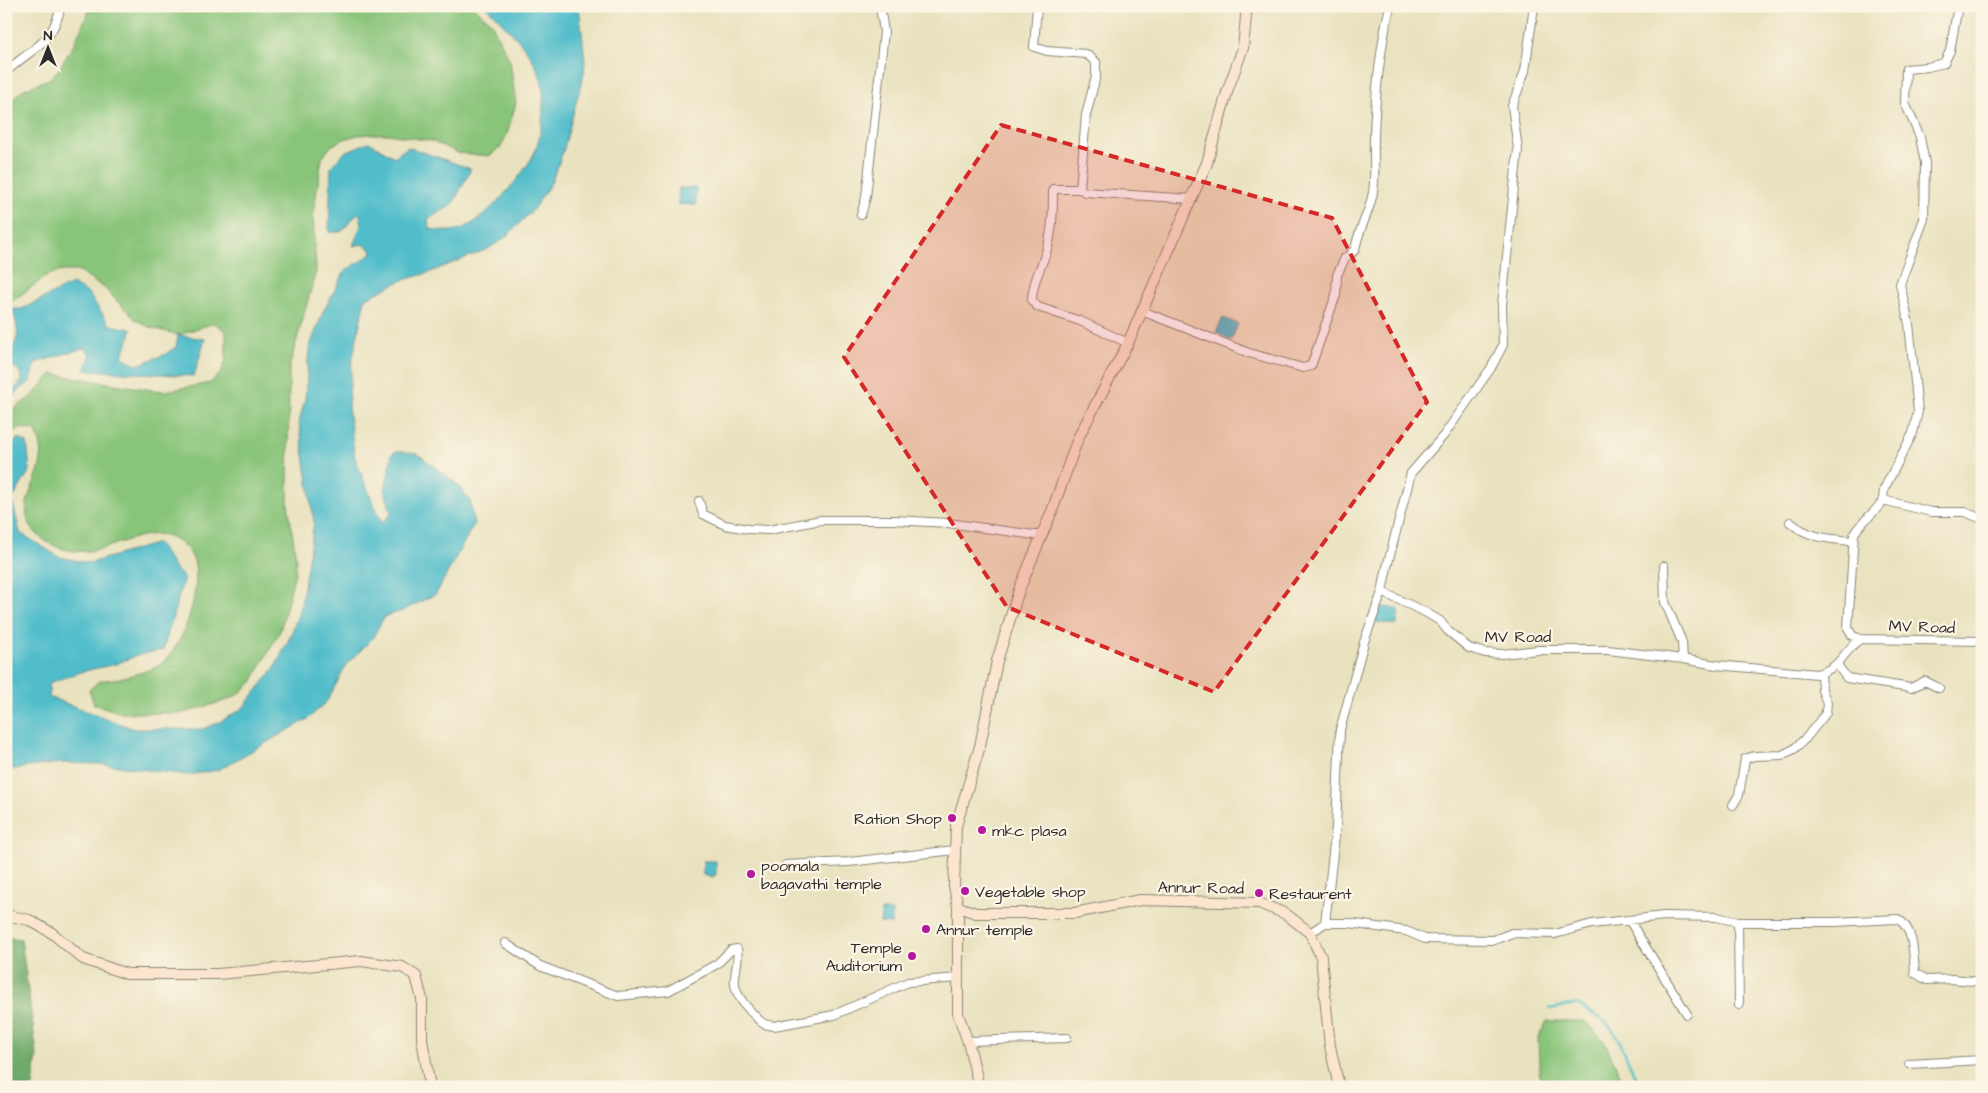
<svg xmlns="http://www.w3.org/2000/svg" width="1988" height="1093" viewBox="0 0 1988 1093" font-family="'Architects Daughter',sans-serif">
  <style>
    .green { fill: #88c479; stroke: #5a7852 }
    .forest { fill: #6eaa69; stroke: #4c6a4a }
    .water { fill: #51bdcb; stroke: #3e747b }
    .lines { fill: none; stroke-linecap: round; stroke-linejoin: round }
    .stream { stroke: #51bdcb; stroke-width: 2.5 }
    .street-casing { stroke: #8a8675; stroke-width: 10 }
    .secondary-casing { stroke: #8a8675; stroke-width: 12 }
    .street { stroke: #fff; stroke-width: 8 }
    .secondary { stroke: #fbe5cf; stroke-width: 10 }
    .marked { fill: #d62828; fill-opacity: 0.2; stroke: #d62828; stroke-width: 4; stroke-dasharray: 10 6; stroke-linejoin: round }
    .poi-dot { fill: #b5179e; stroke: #fcf5e5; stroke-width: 2 }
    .labels { text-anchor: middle; stroke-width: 4.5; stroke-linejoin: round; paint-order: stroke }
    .street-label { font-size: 16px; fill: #2b2b2b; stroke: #fcf5e5 }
    .poi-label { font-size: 16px; fill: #2b2b2b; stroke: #fcf5e5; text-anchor: start }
  </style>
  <rect width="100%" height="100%" fill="#fcf5e5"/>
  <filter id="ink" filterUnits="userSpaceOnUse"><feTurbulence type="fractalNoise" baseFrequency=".02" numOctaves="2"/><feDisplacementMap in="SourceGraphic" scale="10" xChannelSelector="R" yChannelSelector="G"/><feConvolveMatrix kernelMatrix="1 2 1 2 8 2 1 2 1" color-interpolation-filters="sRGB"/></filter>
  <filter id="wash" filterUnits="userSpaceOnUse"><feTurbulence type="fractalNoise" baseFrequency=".0096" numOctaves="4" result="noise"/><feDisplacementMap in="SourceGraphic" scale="20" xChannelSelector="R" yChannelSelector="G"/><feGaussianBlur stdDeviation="1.12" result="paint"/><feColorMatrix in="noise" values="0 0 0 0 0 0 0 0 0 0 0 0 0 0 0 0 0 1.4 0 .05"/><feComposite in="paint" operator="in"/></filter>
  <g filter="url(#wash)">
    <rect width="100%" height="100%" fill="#e9e2bf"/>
    <!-- green -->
    <path class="green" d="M91,6H472L491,22L510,61L516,103L507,134L501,147L489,156L458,153L432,141L388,134H372L358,135L344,139L331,146L322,158L313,215L316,271L289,368L288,504L296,558L295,573L280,631L252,682L240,693L228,700L183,713H122L94,704L89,690C92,688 97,682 101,681C105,679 111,680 116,679C128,676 144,673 156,667C183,652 200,595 195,565C194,558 189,551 184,546C160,520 123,545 95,550C76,554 52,549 38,535C3,501 60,472 35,430L20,428L6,435V415L32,396L52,374L152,390L166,391L210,383L221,373L226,360V331L214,323L178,335L149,327L136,320L103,287L77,271H62L48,275L6,306V107L22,90L49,79L59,69L74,44Z
      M1547,1021H1585L1604,1041L1626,1087H1540L1538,1038Z"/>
    <!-- forest -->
    <path class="forest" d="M6,937L21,939L37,1055L33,1087H6Z"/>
    <!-- water -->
    <path class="water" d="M486,6H579L585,60L584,73L563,152L551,183L532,211L506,237L488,249L428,273L400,281L365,299L352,362L348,407L355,458L377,513L383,523L391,513L385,490L392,454L397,451L418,454L458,485L470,501L474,524L436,594L402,611L384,617L372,639L347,664L327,701L308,719L218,770L188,775L102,764L59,763L6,770V452L18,438L27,443L30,470L12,500L20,533L59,557L90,563L158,543L173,566L184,578L163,650L138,655L116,664L84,671L49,683V697L134,729H202L218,723L242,709L274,669L291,635L301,605L314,522L299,422L305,399L309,348L324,310L345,271L372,254L371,249L363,244L353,246L362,223L359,212L341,232H329L331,167L345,152L369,142L394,157L408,147L471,169L452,205L428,219L429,228C440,233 455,232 466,227C487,217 526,173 535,151C542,134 544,109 543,90C539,55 509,31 486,6Z
      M679,188H696V205L678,204Z
      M72,284L88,293L110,325L132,329L122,357L137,365L164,355L176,347L178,335L205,339L194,376L85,370L91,354L84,348L35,363L31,381L6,401V393L17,387L22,380L19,370L6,363C6,354 13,349 16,341C20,332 15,318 12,309H22Z
      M1223,318L1238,324L1231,341L1216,332Z
      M1377,606L1399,609L1397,625L1374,622Z
      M703,861H716V875H713V878L703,875Z
      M881,911H892V924L880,923Z"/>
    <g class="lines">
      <!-- stream -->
      <path class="stream" d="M1549,1009L1577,1004C1586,1010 1596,1015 1604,1021C1622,1034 1628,1068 1641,1087"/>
    </g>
  </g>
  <g filter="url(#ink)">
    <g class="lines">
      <!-- street casing -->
      <g class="street-casing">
        <path id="street" d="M1037,6L1034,47L1047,51L1086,54L1096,62V76L1086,115L1080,189L1085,192L1192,199
          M1958,6L1950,51L1944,63L1928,67L1906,69L1905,103L1920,137L1925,163L1924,219L1900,284L1909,324L1918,411L1913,433L1884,489L1883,500L1931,512H1965L1982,519
          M6,72C33,46 51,47 61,6
          M1080,189H1053C1053,210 1053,229 1047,249C1042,267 1032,282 1032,301L1038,307L1080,321L1128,343
          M861,215L866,197L884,32L880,6
          M1142,311L1249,353L1303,368L1311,366L1336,295L1337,275L1345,258L1355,250C1358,229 1370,213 1373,192C1376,175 1373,156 1374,139C1375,95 1380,49 1390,6
          M699,501L703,514L725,525L748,529L769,530L821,520H894L948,523L1042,536
          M1790,522C1808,538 1830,539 1853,541
          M1664,566L1665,602L1682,642L1683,659
          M1382,592L1387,567L1411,473L1444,435L1491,368L1503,345L1502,305L1518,149L1512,106L1525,71L1534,6
          M1860,639L1852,635L1848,628L1854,534C1862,520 1876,513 1883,500
          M1837,665L1847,678L1911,688L1925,681L1939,688
          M1733,805L1739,795L1745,759L1754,756L1782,755L1794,749L1806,738L1826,713L1827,703L1822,690L1821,673
          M786,865L849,862L955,850
          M1629,920L1687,1014
          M1738,922L1739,1005
          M1325,923H1349L1406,931L1425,939L1494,940L1512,933L1555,934L1592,924L1664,916L1717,917L1738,922H1834L1898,919C1915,930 1913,955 1915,973L1927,980L1953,979L1982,982
          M1310,933L1325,923L1336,827L1340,730L1364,642L1382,592L1425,612L1440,621L1448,631L1469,648L1485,653L1502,654L1538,650H1608L1683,659L1716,665L1817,674C1844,666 1841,653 1860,639L1982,641
          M505,943L540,966L618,996L668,991L717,964L731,950L737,949C739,960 736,966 735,977C732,994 749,1010 760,1021L764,1024L774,1026L834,1015L908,982L958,978
          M968,1041L1067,1038
          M1909,1064L1982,1060"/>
      </g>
      <!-- secondary casing -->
      <g class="secondary-casing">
        <path id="secondary" d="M958,907L976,913H1075L1140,900L1259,903L1286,914L1310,933L1321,957L1330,1046L1339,1087
          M6,915L29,920L52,933L83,959L127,974H218L361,961L402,967L416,976L422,999V1039L430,1087
          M979,1087L969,1045L958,1014V907L954,886L956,826L980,746L997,661L1019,590L1052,511L1078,438L1128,343L1207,163L1228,89L1243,48L1247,6"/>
      </g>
      <!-- street -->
      <use href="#street" class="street"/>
      <!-- secondary -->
      <use href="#secondary" class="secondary"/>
    </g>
  </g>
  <!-- marked area -->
  <path class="marked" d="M1001,125L1332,218L1427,402L1214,692L1007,607L844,357Z"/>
  <!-- markers -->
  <g class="poi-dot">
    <circle cx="952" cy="818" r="5"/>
    <circle cx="982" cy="830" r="5"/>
    <circle cx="751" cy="874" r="5"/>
    <circle cx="965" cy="891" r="5"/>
    <circle cx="1259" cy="893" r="5"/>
    <circle cx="926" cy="929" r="5"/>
    <circle cx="912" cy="956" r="5"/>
  </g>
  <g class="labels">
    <!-- street labels -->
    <g class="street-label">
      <text transform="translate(1922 626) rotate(2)" y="6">MV Road</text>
      <text x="1518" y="642">MV Road</text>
      <text transform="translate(1201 887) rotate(1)" y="6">Annur Road</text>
    </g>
    <!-- poi labels -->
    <g class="poi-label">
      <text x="942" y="824" text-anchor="end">Ration Shop</text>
      <text x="992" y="836">mkc plasa</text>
      <text x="761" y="871">poomala<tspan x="761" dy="18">bagavathi temple</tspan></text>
      <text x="975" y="897">Vegetable shop</text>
      <text x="1269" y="899">Restaurent</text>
      <text x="936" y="935">Annur temple</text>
      <text x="902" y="953" text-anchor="end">Temple<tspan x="902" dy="18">Auditorium</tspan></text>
    </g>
  </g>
  <!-- margin -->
  <rect width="1988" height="1093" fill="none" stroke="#fcf5e5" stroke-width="25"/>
  <!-- north arrow -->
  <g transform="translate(48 48)" stroke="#fcf5e5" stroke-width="4" paint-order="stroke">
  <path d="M0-4L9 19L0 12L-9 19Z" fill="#2b2b2b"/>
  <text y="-8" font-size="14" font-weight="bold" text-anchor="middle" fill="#2b2b2b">N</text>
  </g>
</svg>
